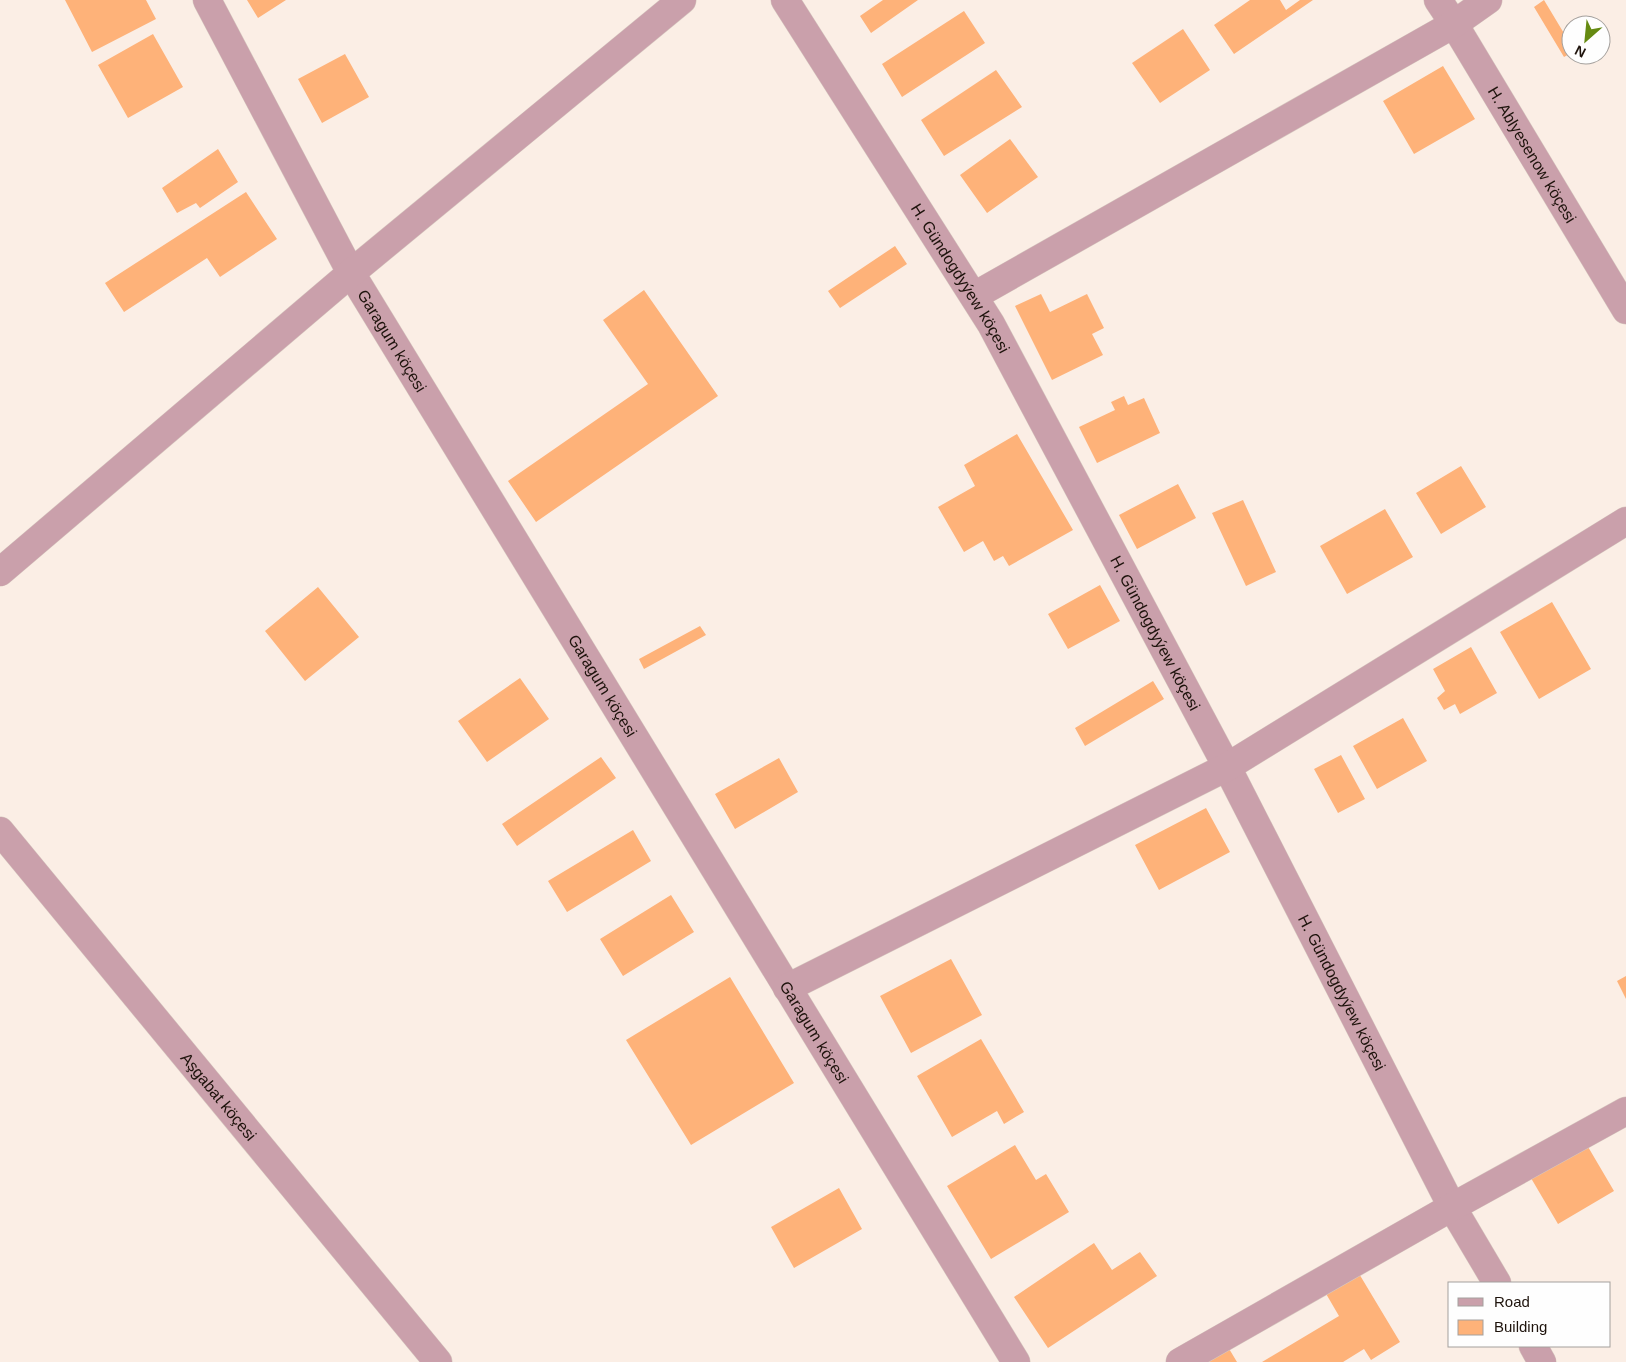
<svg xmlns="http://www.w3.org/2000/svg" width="1626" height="1362" viewBox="0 0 1626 1362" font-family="Helvetica,sans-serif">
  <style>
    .building { fill: #feb279 }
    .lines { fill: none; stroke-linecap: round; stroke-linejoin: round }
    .minor-casing { stroke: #d8cbc2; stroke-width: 29 }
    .minor { stroke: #caa0ab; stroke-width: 28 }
    .labels { text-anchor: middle; stroke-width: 5; stroke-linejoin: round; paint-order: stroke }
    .street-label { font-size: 16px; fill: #1e130c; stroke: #fefefe }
  </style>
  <rect width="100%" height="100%" fill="#fbeee5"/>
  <!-- building -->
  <path class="building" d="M65,0H146L156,19L92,52Z
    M247,0H286L258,18Z
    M883,0H918L871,33L860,16Z
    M1250,0H1280L1286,10L1300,0H1313L1234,54L1214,25Z
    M1544,0L1571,45V53L1564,57L1534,7Z
    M964,11L985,43L902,97L882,64Z
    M1183,29L1210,70L1160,103L1132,63Z
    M153,34L183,87L128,118L98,65Z
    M345,54L369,97L322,123L298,79Z
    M1443,66L1475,119L1414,154L1383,101Z
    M996,70L1022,107L944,156L921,120Z
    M1010,139L1038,177L987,213L960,175Z
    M218,149L238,182L200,208L196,203L177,213L162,188Z
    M246,192L277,239L220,277L207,258L124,312L105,283Z
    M895,246L907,264L840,308L828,291Z
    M644,290L718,396L536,522L508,481L648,384L603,320Z
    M1041,294L1050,312L1087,294L1104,328L1092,334L1103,355L1052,380L1015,306Z
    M1124,396L1128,405L1144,398L1160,433L1097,463L1079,427L1115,410L1111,402Z
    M1017,434L1073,530L1009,566L1003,556L994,561L983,541L964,552L938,507L975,486L964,465Z
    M1461,466L1486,507L1441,534L1416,493Z
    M1178,484L1196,518L1137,549L1119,515Z
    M1243,500L1276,572L1246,586L1212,513Z
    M1385,509L1413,557L1347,594L1320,546Z
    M1100,585L1120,621L1068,649L1048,614Z
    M318,587L359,637L305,681L265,631Z
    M1552,602L1591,669L1539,699L1500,632Z
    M700,626L706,635L644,669L639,659Z
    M1471,647L1497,693L1460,714L1455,704L1444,710L1437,698L1445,691L1433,669Z
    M520,678L549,719L487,762L458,721Z
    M1153,681L1164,699L1085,746L1075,728Z
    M1403,718L1427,761L1377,789L1353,746Z
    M1341,755L1365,799L1338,813L1314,769Z
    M601,757L616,778L517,846L502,824Z
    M779,758L798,792L735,829L715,794Z
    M1206,808L1230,852L1159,890L1135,845Z
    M633,830L651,861L567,912L548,881Z
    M671,895L694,932L623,976L600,939Z
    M951,959L982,1015L911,1053L880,996Z
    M1626,976V999L1617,981Z
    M730,977L794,1083L691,1145L626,1040Z
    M981,1039L1024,1112L1004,1124L997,1111L952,1137L917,1076Z
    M1584,1140L1614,1191L1558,1224L1528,1173Z
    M1015,1145L1036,1180L1046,1174L1069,1212L991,1259L947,1186Z
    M839,1188L862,1229L794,1268L771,1227Z
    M1094,1243L1112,1270L1140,1252L1157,1276L1048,1348L1014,1297Z
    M1358,1272L1400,1342L1371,1360L1364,1349L1343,1362H1262L1339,1316L1325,1292Z
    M1228,1347L1237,1362H1203Z"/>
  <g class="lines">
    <!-- minor casing -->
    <g class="minor-casing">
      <g id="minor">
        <path id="s1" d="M207,0L351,273L1016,1362"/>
        <path id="s2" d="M785,0L991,324L1227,767L1452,1207L1497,1283"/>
        <path id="s3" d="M1438,0L1454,24L1626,310"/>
        <path d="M974,296L1454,24L1488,0"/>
        <path d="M0,572L351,273L682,0"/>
        <path id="s4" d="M0,831L438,1362"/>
        <path d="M787,988L1227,767L1626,521"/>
        <path d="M1533,1346L1542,1362"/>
        <path d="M1180,1362L1452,1207L1626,1111"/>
      </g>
    </g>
    <!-- minor -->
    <use href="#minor" class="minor"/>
  </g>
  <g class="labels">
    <!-- street labels -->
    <g class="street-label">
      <text dy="6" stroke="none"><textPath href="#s3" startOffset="181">H. Ablyesenow köçesi</textPath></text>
      <text dy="6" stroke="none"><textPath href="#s2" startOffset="329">H. Gündogdyýew köçesi</textPath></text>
      <text dy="6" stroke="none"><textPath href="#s1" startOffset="388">Garagum köçesi</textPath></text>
      <text dy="6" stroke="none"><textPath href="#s2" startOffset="734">H. Gündogdyýew köçesi</textPath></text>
      <text dy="6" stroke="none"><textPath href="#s1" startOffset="792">Garagum köçesi</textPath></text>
      <text dy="6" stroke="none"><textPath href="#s2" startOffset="1139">H. Gündogdyýew köçesi</textPath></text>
      <text dy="6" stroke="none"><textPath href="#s1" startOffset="1198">Garagum köçesi</textPath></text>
      <text dy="6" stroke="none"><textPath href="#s4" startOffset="344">Aşgabat köçesi</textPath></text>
    </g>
  </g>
  <!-- legend -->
  <rect x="1448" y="1282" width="162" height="65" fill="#fefefe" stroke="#a4a09d"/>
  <rect x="1458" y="1298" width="25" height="8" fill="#caa0ab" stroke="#a4a09d"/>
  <text x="1494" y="1307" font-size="15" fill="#1e130c">Road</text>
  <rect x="1458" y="1320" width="25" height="15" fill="#feb279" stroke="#a4a09d"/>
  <text x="1494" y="1332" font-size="15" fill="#1e130c">Building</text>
  <!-- north arrow -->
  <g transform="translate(1586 40) rotate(207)"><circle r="24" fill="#fefefe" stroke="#a4a09d"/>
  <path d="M0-4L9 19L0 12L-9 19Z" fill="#658a11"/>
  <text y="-8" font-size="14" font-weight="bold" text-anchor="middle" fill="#1e130c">N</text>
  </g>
</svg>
